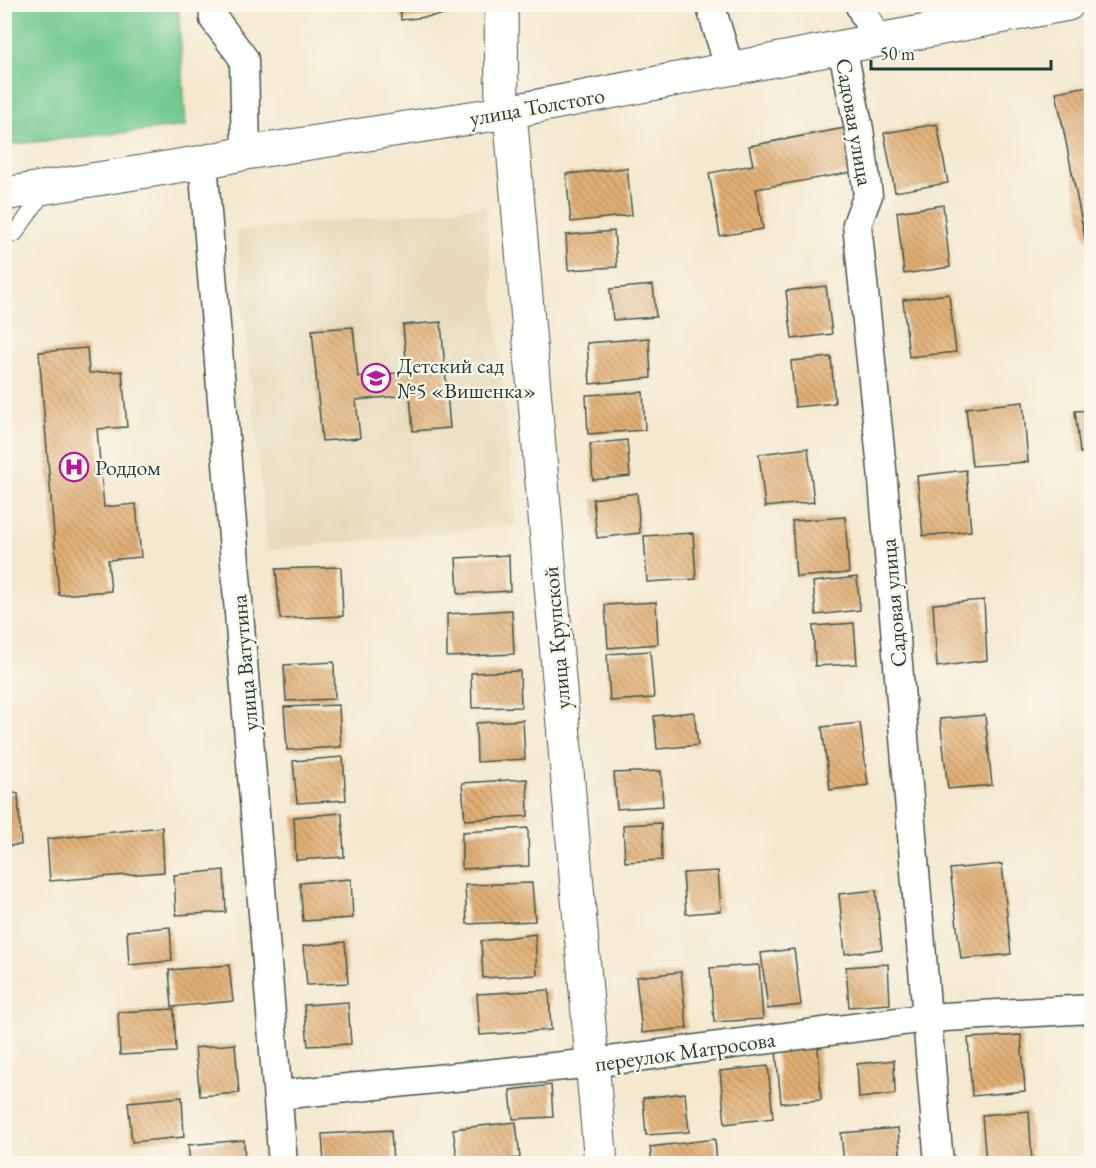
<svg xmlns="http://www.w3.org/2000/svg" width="1096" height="1168" viewBox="0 0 1096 1168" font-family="'EB Garamond',serif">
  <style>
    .built { fill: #e6daba }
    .park { fill: #71c98f; stroke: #488362; stroke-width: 1.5 }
    .building { fill: url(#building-back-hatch) }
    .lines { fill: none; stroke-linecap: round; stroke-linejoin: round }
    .service-casing { stroke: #3f574b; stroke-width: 17 }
    .minor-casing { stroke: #3f574b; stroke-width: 31 }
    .secondary-casing { stroke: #3f574b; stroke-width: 35 }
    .service { stroke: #fff; stroke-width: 15 }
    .minor { stroke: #fff; stroke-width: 28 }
    .secondary { stroke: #fff; stroke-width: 33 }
    .labels { text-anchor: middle; stroke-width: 4.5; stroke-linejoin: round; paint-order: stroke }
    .street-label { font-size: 22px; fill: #1f3d34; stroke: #fbf7ec }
    .poi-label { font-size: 22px; fill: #1f3d34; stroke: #fbf7ec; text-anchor: start }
  </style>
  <defs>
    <pattern id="building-back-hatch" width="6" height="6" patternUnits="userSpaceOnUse" patternTransform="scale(1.5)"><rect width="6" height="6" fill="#e1af75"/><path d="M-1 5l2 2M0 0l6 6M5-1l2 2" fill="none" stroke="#b69061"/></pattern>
  </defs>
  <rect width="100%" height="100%" fill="#fbf7ec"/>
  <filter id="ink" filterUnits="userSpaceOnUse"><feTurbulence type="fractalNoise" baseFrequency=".0167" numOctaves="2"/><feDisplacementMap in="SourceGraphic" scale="12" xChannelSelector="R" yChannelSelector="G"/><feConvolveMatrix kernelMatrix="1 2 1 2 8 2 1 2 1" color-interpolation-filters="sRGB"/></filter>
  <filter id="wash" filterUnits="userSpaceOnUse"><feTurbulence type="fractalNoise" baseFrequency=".008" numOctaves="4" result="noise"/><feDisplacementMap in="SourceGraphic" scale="24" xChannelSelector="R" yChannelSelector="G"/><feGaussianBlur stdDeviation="1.35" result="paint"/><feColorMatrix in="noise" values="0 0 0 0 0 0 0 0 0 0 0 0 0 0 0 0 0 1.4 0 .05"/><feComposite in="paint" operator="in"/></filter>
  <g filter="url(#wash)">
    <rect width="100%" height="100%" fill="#f4e8cf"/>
    <!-- built -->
    <path class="built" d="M485,206L517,525L267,550L236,231Z"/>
    <!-- park -->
    <path class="park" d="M4,5H178L186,126L5,145Z"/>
    <g id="blocks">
      <!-- building -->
      <path class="building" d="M400,4H449L450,14L401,20Z
        M1088,86L1092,104V237L1085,238L1056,92Z
        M937,124L948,183L895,192L884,133Z
        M845,128L853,172L756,189L763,229L720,236L709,173L753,165L749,146Z
        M627,168L632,215L571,222L566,174Z
        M943,205L950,267L904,274L897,212Z
        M614,231L617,267L568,270L566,235Z
        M653,285L656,317L613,320L610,289Z
        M826,286L832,334L792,339L786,291Z
        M949,294L956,352L909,357L903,300Z
        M441,322L450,428L413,431L410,395L356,400L360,438L322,441L312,330L353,327L358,377L407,372L403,325Z
        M649,338L651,378L590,384L587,343Z
        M87,348L89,373L122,371L127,427L97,429L104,507L136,504L141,557L108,560L111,591L59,595L39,352Z
        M831,357L835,403L795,407L791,361Z
        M643,392L645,430L588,434L586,395Z
        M1023,402L1028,462L972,466L966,408Z
        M1092,410V451L1080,453L1075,411Z
        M627,440L630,476L593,480L590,444Z
        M808,448L814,502L765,507L759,454Z
        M966,470L971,531L923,536L917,476Z
        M637,493L640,533L597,538L593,499Z
        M845,517L849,573L796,577L792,521Z
        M693,533L696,579L647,582L644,536Z
        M509,555L510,591L458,594L456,558Z
        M341,567L343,616L280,619L276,569Z
        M857,577L860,610L816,615L813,582Z
        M984,600L987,660L937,667L933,604Z
        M656,602L658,644L608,648L605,605Z
        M512,610L514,654L447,657V614Z
        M854,623L857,664L815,666L813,626Z
        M650,651L654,698L610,701L607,654Z
        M334,662L335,699L286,701L284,665Z
        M520,671L521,707L472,708L471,673Z
        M339,705L341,747L287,750L284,707Z
        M694,712L698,745L657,749L654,716Z
        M985,715L992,785L948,789L940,719Z
        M523,720L525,759L477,762L476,723Z
        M860,723L868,785L830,790L822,727Z
        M343,757L346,800L297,803L293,761Z
        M661,771L663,806L617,809L614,773Z
        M527,779L528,816L465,820L462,783Z
        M18,793L21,845L4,846V794Z
        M342,813L344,857L296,860L294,817Z
        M661,823L662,860L625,862L623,825Z
        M162,827L164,872L50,881L47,839Z
        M528,828L529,866L462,869V832Z
        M1002,864L1011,954L961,959L950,869Z
        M224,870L226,912L176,915L174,875Z
        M718,871L721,911L686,914L683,873Z
        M351,879L353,918L303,921L300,883Z
        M532,883L535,921L467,924L465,885Z
        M876,890L882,949L845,954L839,894Z
        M170,927L172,961L129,965L127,931Z
        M535,934L537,975L483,978L481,941Z
        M345,942L348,983L307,985L303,946Z
        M794,949L801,1005L768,1009L761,953Z
        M888,964L890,1004L849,1007L846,967Z
        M229,965L233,1001L172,1007L169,970Z
        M759,965L763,1019L714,1022L710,968Z
        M681,972L687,1028L642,1033L636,977Z
        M549,990L551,1030L480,1035L477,994Z
        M348,1002L351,1044L308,1046L304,1005Z
        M174,1009L176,1052L120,1055L118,1012Z
        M1021,1035L1025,1091L972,1096L968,1038Z
        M235,1044L239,1093L200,1096L195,1048Z
        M818,1047L821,1100L781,1103L776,1051Z
        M894,1060L895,1094L859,1098L857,1064Z
        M768,1066L773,1118L725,1124L720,1071Z
        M551,1085L553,1117L513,1119L510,1090Z
        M685,1093L689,1132L646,1135L643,1098Z
        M182,1097L184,1137L132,1142L128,1102Z
        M1029,1111L1032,1164H986L982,1115Z
        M516,1122L520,1158L473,1164H458L453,1129Z
        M898,1128L901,1164H844L841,1133Z
        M391,1130L393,1164H324L322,1134Z
        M715,1139L717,1164H652L650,1147Z
        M244,1140L245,1164H190L188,1145Z"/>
    </g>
  </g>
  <g filter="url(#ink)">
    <use href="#blocks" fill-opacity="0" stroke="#3f574b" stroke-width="1.5"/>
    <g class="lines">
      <!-- service casing -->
      <g class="service-casing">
        <path id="service" d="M4,236L15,234L46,189"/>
      </g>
      <!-- minor casing -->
      <g class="minor-casing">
        <path id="minor" d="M213,4L214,19L244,59L246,153
          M710,4L730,70
          M859,4L877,41
          M842,47L859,129L868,195L857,224L882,469L939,1164
          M203,162L283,1164
          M279,1095L593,1063L926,1018L1092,1009"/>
      </g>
      <!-- secondary casing -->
      <g class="secondary-casing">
        <path id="secondary" d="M501,4L502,113
          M510,112L601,1164
          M4,194L203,162L246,153L502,113L842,47L1068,4"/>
      </g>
      <!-- service -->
      <use href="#service" class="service"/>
      <!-- minor -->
      <use href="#minor" class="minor"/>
      <!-- secondary -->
      <use href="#secondary" class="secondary"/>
    </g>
  </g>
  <!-- icons -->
  <defs>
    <g id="school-ring" transform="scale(1.5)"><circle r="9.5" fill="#fbf7ec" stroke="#b5179e" stroke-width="1.5"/><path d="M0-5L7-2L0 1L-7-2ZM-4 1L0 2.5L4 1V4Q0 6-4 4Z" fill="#b5179e"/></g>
    <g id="hospital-ring" transform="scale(1.5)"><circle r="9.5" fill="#fbf7ec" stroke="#b5179e" stroke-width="1.5"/><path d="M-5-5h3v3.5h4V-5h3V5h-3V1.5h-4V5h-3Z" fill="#b5179e"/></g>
  </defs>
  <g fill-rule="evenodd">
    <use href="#school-ring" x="376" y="378"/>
    <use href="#hospital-ring" x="74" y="467"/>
  </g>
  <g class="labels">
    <!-- street labels -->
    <g class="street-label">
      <text transform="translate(537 106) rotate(-10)" y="8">улица Толстого</text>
      <text transform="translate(855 122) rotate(80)" y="8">Садовая улица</text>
      <text transform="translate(893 603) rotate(-95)" y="8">Садовая улица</text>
      <text transform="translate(556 638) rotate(-95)" y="8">улица Крупской</text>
      <text transform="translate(244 663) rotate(-95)" y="8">улица Ватутина</text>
      <text transform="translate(685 1051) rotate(-8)" y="8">переулок Матросова</text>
    </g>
    <!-- poi labels -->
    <g class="poi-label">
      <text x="397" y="373">Детский сад<tspan x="397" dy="25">№5 «Вишенка»</tspan></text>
      <text x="95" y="475">Роддом</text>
    </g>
  </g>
  <!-- margin -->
  <rect width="1096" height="1168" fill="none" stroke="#fbf7ec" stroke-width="24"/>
  <!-- scale -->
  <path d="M871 60v9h180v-9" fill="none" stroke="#1f3d34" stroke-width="3"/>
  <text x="880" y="60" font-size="18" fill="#1f3d34" stroke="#fbf7ec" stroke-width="4.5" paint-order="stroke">50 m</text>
</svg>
